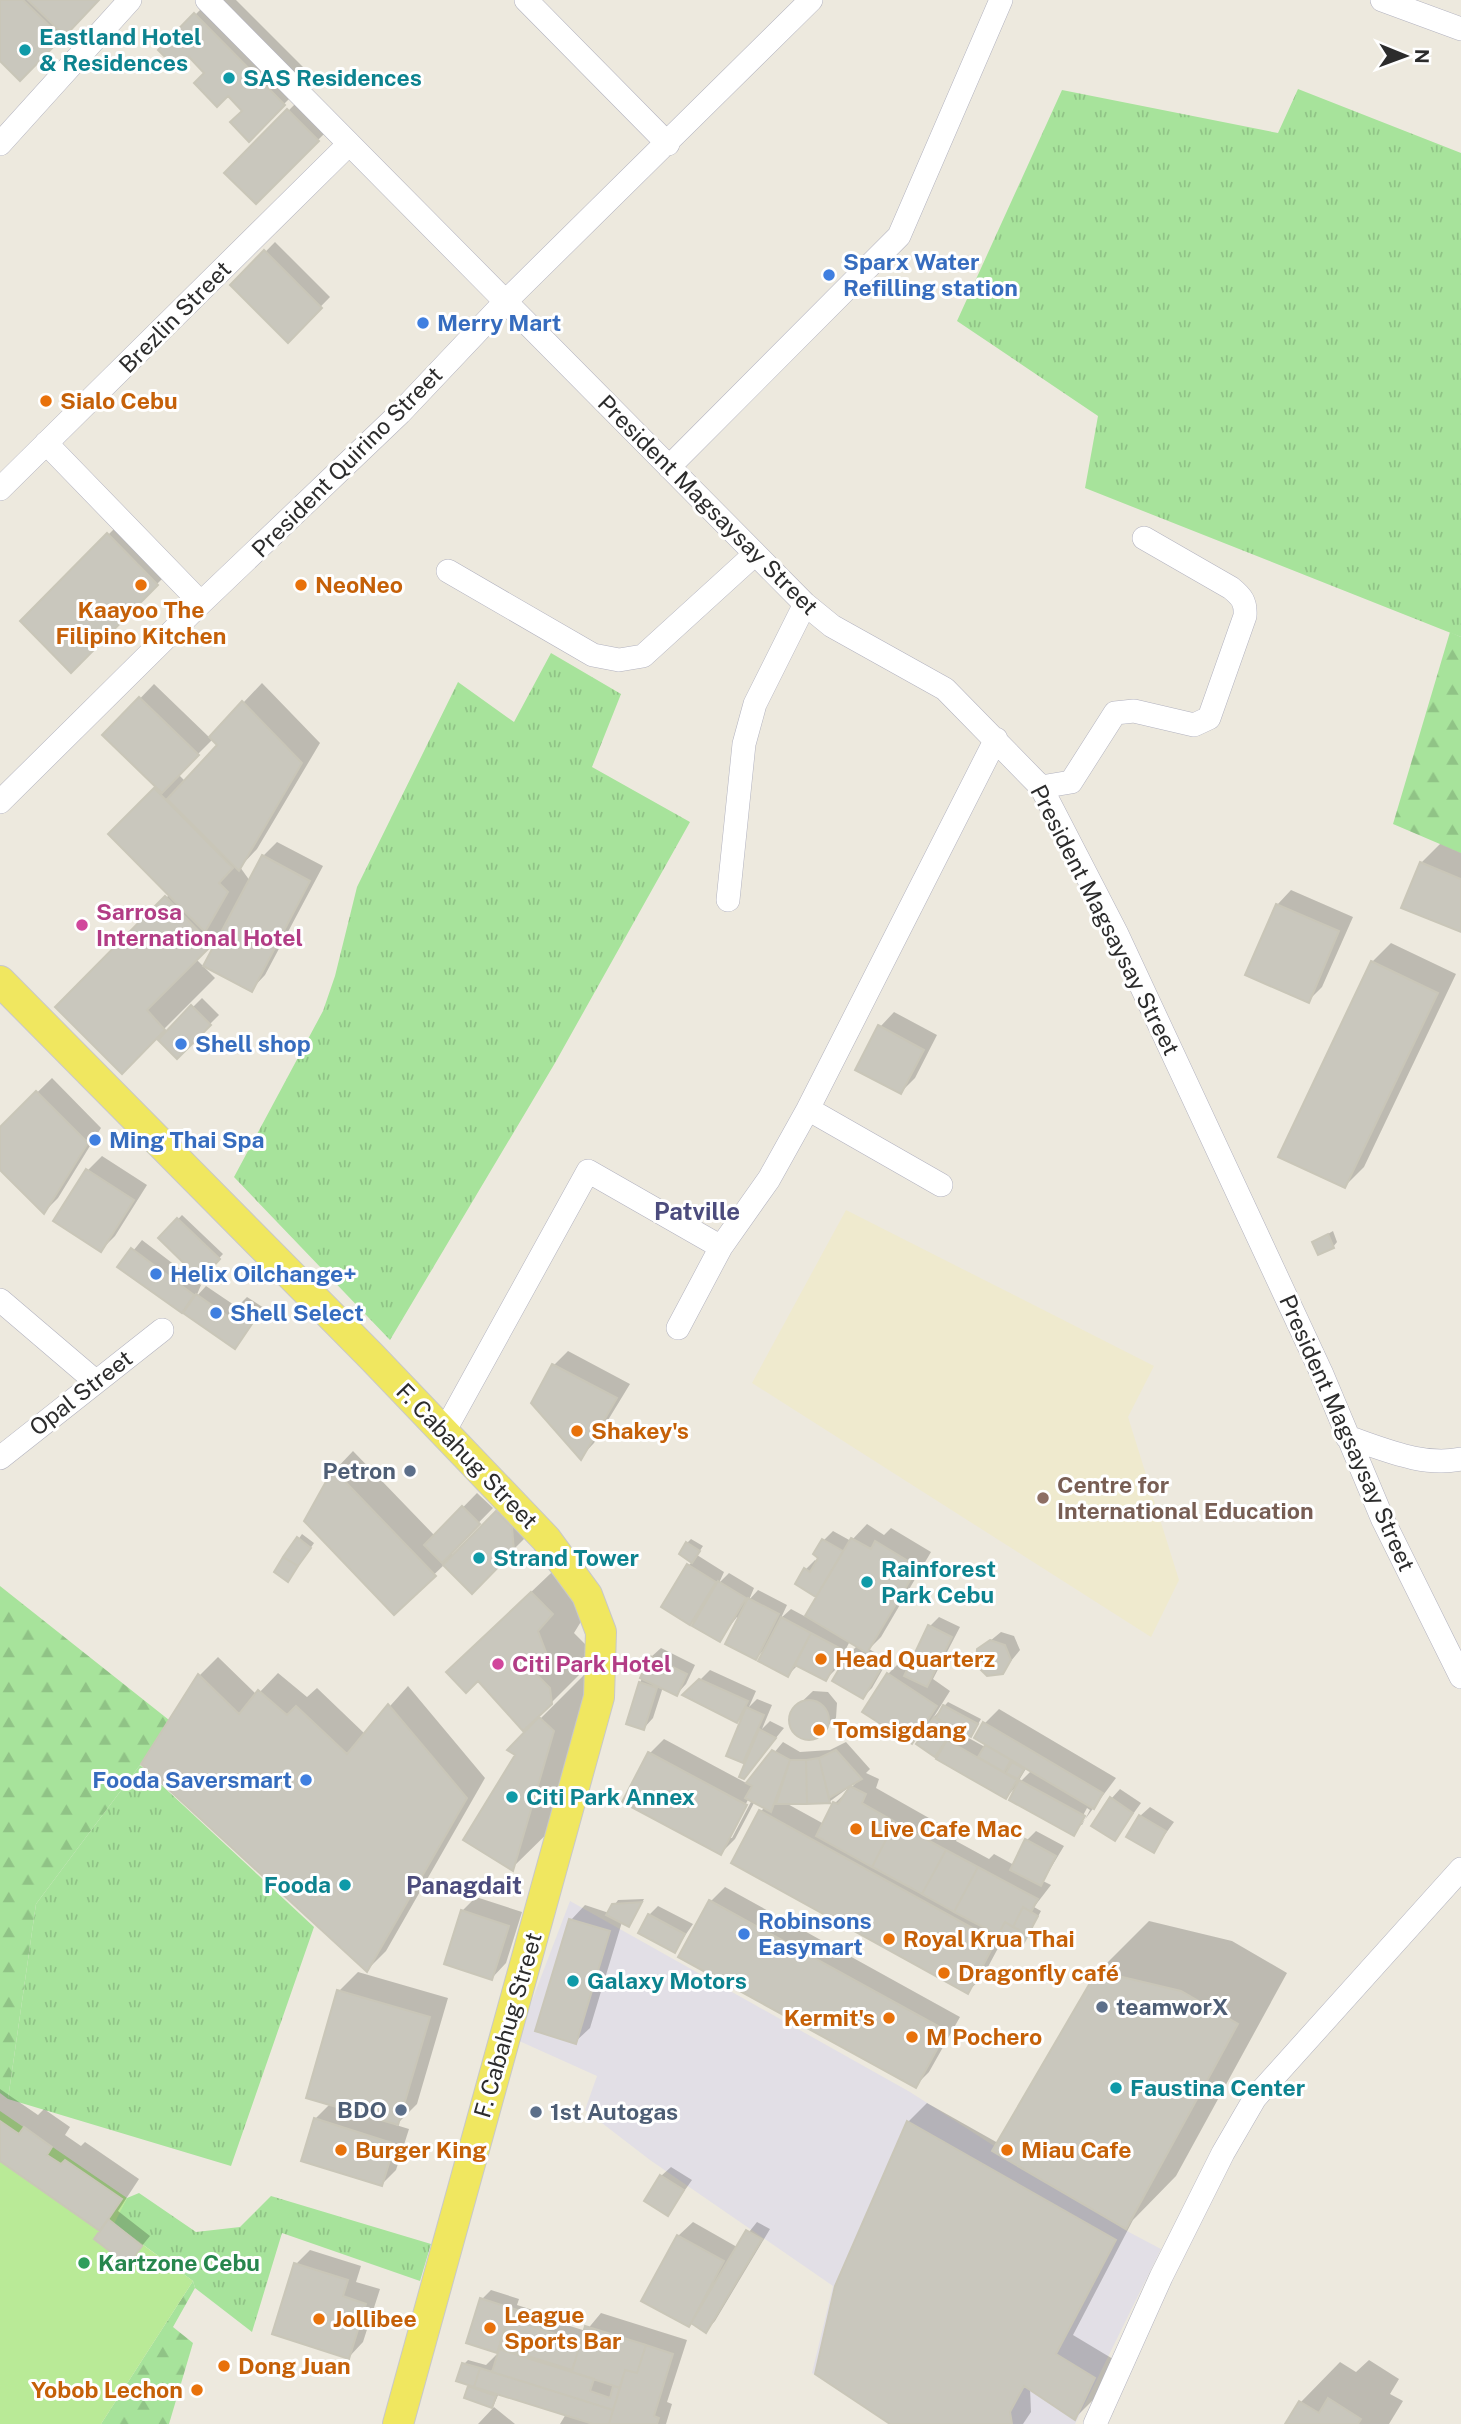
<svg xmlns="http://www.w3.org/2000/svg" width="1461" height="2424" viewBox="0 0 1461 2424" font-family="'Public Sans',sans-serif">
  <style>
    .industrial { fill: #e2dfe6 }
    .education { fill: #efeace }
    .grass { fill: url(#grass-tufts) }
    .forest { fill: url(#forest-firs) }
    .pitch { fill: #b9ea97 }
    .shadow { fill: #0003; fill-rule: evenodd }
    .building { fill: #c9c7bd; stroke: #c9c6b8; stroke-width: 2 }
    .lines { fill: none; stroke-linecap: round; stroke-linejoin: round }
    .minor-casing { stroke: #b2b2bf; stroke-width: 24 }
    .major-casing { stroke: #c8c8c8; stroke-width: 32 }
    .minor { stroke: #fff; stroke-width: 23 }
    .major { stroke: #f0e760; stroke-width: 30 }
    .culture-dot { fill: #0f9aa8; stroke: #fff; stroke-width: 2.5 }
    .shop-dot { fill: #3f7fe0; stroke: #fff; stroke-width: 2.5 }
    .food-dot { fill: #e8710a; stroke: #fff; stroke-width: 2.5 }
    .hotel-dot { fill: #d1479c; stroke: #fff; stroke-width: 2.5 }
    .service-dot { fill: #5c6f8a; stroke: #fff; stroke-width: 2.5 }
    .education-dot { fill: #8d6e63; stroke: #fff; stroke-width: 2.5 }
    .leisure-dot { fill: #2e9e5b; stroke: #fff; stroke-width: 2.5 }
    .labels { text-anchor: middle; stroke-width: 6; stroke-linejoin: round; paint-order: stroke }
    .culture-label { font-size: 23px; font-weight: bold; fill: #0d838f; stroke: #fff; text-anchor: start }
    .shop-label { font-size: 23px; font-weight: bold; fill: #366cbe; stroke: #fff; text-anchor: start }
    .street-label { font-size: 23px; fill: #2c2c2c; stroke: #fff }
    .food-label { font-size: 23px; font-weight: bold; fill: #c56008; stroke: #fff; text-anchor: start }
    .hotel-label { font-size: 23px; font-weight: bold; fill: #b23c85; stroke: #fff; text-anchor: start }
    .service-label { font-size: 23px; font-weight: bold; fill: #4e5e75; stroke: #fff; text-anchor: end }
    .education-label { font-size: 23px; font-weight: bold; fill: #785e54; stroke: #fff; text-anchor: start }
    .leisure-label { font-size: 23px; font-weight: bold; fill: #27864d; stroke: #fff; text-anchor: start }
    .neighbourhood-label { font-size: 24px; font-weight: bold; fill: #4c4c7d; stroke: #fff }
  </style>
  <defs>
    <pattern id="grass-tufts" width="24" height="20" patternUnits="userSpaceOnUse" patternTransform="scale(1.75)"><rect width="24" height="20" fill="#a7e39b"/><path d="M3 7l-1-3M5 7V3M7 7l1-3M15 17l-1-3M17 17v-4M19 17l1-3" fill="none" stroke="#90c386"/></pattern>
    <pattern id="forest-firs" width="22" height="20" patternUnits="userSpaceOnUse" patternTransform="scale(1.75)"><rect width="22" height="20" fill="#a7e39b"/><path d="M5 1l3.5 6h-7zM16 11l3.5 6h-7z" fill="#90c386"/></pattern>
  </defs>
  <rect width="100%" height="100%" fill="#ede9de"/>
  <!-- industrial -->
  <path class="industrial" d="M570,1901L910,2092L1125,2230L1161,2249L1075,2424H892L812,2373L833,2286L650,2160L585,2110L597,2076L517,2040Z"/>
  <!-- education -->
  <path class="education" d="M846,1210L1154,1366L1128,1417L1179,1580L1151,1637L752,1383Z"/>
  <!-- grass -->
  <path class="grass" d="M1298,89L1461,153V637L1085,488L1098,416L957,321L1062,90L1278,133Z
    M551,653L621,694L592,767L690,822L555,1063L390,1340L234,1177L323,1011L335,976L357,887L458,682L514,722Z
    M140,1765L314,1927L231,2166L8,2099L36,1904Z
    M139,2193L196,2232L240,2227L271,2196L431,2244L420,2281L282,2233L252,2332L195,2288L193,2281L113,2223L127,2198Z"/>
  <!-- forest -->
  <path class="forest" d="M1450,632L1461,637V853L1393,824Z
    M0,1586L169,1720L140,1765L36,1904L8,2099L0,2093Z
    M193,2281L195,2288L173,2327L193,2343L169,2424H101Z"/>
  <!-- pitch -->
  <path class="pitch" d="M0,2111L127,2198L114,2224L193,2281L101,2424H0Z"/>
  <!-- shadow -->
  <path class="shadow" d="M0,0H98L20,78L0,58Z
    M210,0H236L312,76L249,139L244,111L189,55L160,50Z
    M298,101L327,131L256,202L227,173Z
    M275,242L330,297L288,340L233,285Z
    M122,521L171,570L71,670L22,621Z
    M262,683L320,743L257,849L240,867L250,881L263,856L277,842L323,866L265,975L251,990L221,933L196,959L215,978L122,1071L57,1007L170,894L111,834L158,787L105,735L154,684L210,738ZM213,739L219,745L185,781L178,774Z
    M1440,844L1461,853V930L1421,863Z
    M1291,890L1353,917L1322,987L1308,1001L1277,905Z
    M1391,943L1456,974L1364,1167L1345,1186L1372,962Z
    M202,998L219,1015L177,1057L160,1040Z
    M894,1012L937,1035L915,1078L901,1092L880,1027Z
    M52,1078L101,1128L58,1198L44,1212L0,1168V1129Z
    M102,1156L147,1185L115,1236L101,1250L87,1171Z
    M182,1215L223,1254L201,1277L160,1238Z
    M1333,1231L1337,1242L1333,1247L1314,1242Z
    M142,1240L201,1285L196,1297L206,1286L237,1307L247,1297L264,1308L235,1347L192,1300L181,1310L120,1267Z
    M568,1351L630,1384L594,1443L581,1457L554,1365Z
    M353,1451L435,1536L477,1493L493,1508L450,1552L454,1556L516,1494L533,1530L472,1591L445,1564L394,1613L306,1521L335,1470Z
    M867,1524L884,1535L891,1528L931,1552L881,1637L869,1649L888,1660L872,1688L863,1697L850,1653L858,1645L850,1641L835,1670L826,1679L797,1666L788,1675L765,1649L756,1658L737,1617L719,1640L701,1611L690,1623L689,1565L693,1561L687,1543L691,1539L703,1546L697,1555L724,1572L719,1583L729,1573L754,1588L749,1600L758,1590L787,1605L781,1618L791,1609L806,1617L821,1589L816,1595L806,1569L815,1560L818,1562L821,1557L815,1554L824,1540L833,1531L851,1541Z
    M302,1534L314,1543L292,1575L276,1572Z
    M571,1554L591,1574L577,1590L585,1615L574,1633L589,1648L591,1663L551,1703L488,1633Z
    M939,1617L960,1627L933,1679L950,1691L933,1718L948,1702L981,1719L974,1731L956,1727L954,1730L985,1747L988,1744L985,1723L999,1709L1116,1778L1074,1834L1017,1786L1006,1797L945,1744L935,1754L927,1728L912,1742L888,1674L902,1660L911,1665L930,1626ZM1027,1767L1032,1770L1019,1783L1018,1782ZM1087,1808L1090,1810L1082,1825H1078Z
    M1001,1632L1014,1636L1020,1650L1002,1672L979,1650Z
    M661,1648L695,1665L686,1684L677,1694L663,1687L653,1718L644,1728L640,1683L651,1657Z
    M218,1657L257,1695L278,1673L307,1697L317,1688L365,1734L408,1686L485,1778L386,1951L367,1970L199,1676Z
    M591,1668L563,1818L512,1868L517,1755L510,1749Z
    M710,1670L756,1691L749,1707L757,1699L772,1705L762,1729L770,1721L784,1728L744,1777L751,1753L743,1761L747,1711L737,1721L685,1695Z
    M813,1691L828,1692L837,1703L836,1718L815,1738L801,1737L791,1726L792,1711Z
    M664,1739L748,1784L783,1742L800,1752L830,1750L846,1742L870,1769L866,1773L879,1779L876,1788L959,1835L956,1841L989,1859L994,1854L1014,1865L1027,1840L1036,1831L1064,1846L1043,1881L1051,1885L1034,1907L1041,1911L1025,1941L1004,1937L982,1978L967,1992L761,1811L765,1807L755,1801L735,1839L721,1853L624,1801L650,1753ZM859,1780L835,1803L824,1824L784,1802H829ZM750,1796L753,1798L732,1838H728Z
    M1120,1789L1141,1803L1115,1839L1111,1799Z
    M1150,1807L1174,1822L1153,1851L1140,1816Z
    M725,1887L960,2017L929,2072L915,2086L681,1956L711,1901Z
    M476,1897L522,1912L506,1963L492,1978L462,1911Z
    M644,1899L632,1921L628,1925L622,1922L590,2028L575,2042L571,1920L585,1905L609,1913L618,1900Z
    M658,1906L693,1924L675,1950L649,1915Z
    M1149,1921L1232,1941L1287,1973L1176,2176L1133,2220L1073,2335L1113,2359L1094,2399L1075,2418L1030,2388L1031,2412L1023,2424H893L908,2122L927,2103L998,2143L1098,1972Z
    M358,1972L448,1998L417,2104L396,2125L409,2129L396,2170L382,2184L315,2119L331,2103L339,1991Z
    M0,2089L38,2115L44,2109L70,2127L65,2135L81,2146L85,2142L139,2179L118,2211L150,2236L128,2263L107,2225L0,2159Z
    M671,2167L692,2180L668,2214L661,2176Z
    M693,2222L737,2247L757,2222L770,2229L715,2321L706,2331L692,2322L678,2236Z
    M310,2250L361,2266L356,2282L380,2289L363,2342L349,2357L296,2264Z
    M491,2290L519,2299L517,2305L545,2314L544,2318L586,2331L601,2313L687,2340L667,2402L672,2404L666,2424H560L566,2414L499,2393L493,2407L466,2397L470,2384L464,2364L468,2360L486,2365L496,2355L499,2356L502,2345L497,2351L482,2299Z
    M1369,2360L1399,2379L1390,2394L1403,2401L1389,2424H1287L1301,2402L1340,2362L1356,2372Z
    M494,2407L515,2424H478Z"/>
  <!-- building -->
  <path class="building" d="M0,0H23L62,38L20,81L0,61Z
    M28,0H99L65,36Z
    M194,13L285,105L249,142L230,122L242,111L228,96L217,107L194,83L204,73L189,57L177,69L158,50Z
    M287,109L319,141L256,204L224,173Z
    M264,250L322,308L288,343L230,285Z
    M107,533L158,585L71,673L20,621Z
    M139,697L199,755L162,793L102,735Z
    M242,701L302,763L239,871L167,799L217,745L209,737Z
    M154,788L233,868L219,883L228,892L205,932L108,834Z
    M262,855L310,881L252,992L203,966Z
    M1420,862L1461,879V932L1401,908Z
    M165,896L212,945L147,1010L165,1030L122,1074L55,1007Z
    M1276,904L1339,931L1309,1003L1245,975Z
    M1371,961L1438,993L1345,1188L1278,1157Z
    M191,1005L211,1025L177,1059L158,1040Z
    M878,1025L924,1050L901,1094L855,1070Z
    M36,1091L88,1143L44,1214L0,1170V1127Z
    M86,1169L134,1200L101,1252L53,1221Z
    M177,1218L220,1259L201,1280L158,1238Z
    M1328,1234L1334,1248L1318,1255L1312,1242Z
    M131,1248L194,1295L182,1313L117,1267Z
    M196,1294L229,1317L237,1305L256,1318L235,1349L183,1313Z
    M552,1364L617,1398L581,1460L531,1403Z
    M333,1469L436,1576L394,1615L304,1521Z
    M462,1506L480,1524L442,1563L424,1545Z
    M496,1511L512,1527L514,1551L472,1594L443,1565Z
    M297,1537L311,1548L298,1566L283,1557Z
    M851,1538L871,1549L875,1541L918,1567L867,1653L805,1616Z
    M822,1539L843,1551L816,1597L795,1584L804,1568L810,1572L818,1558L813,1554Z
    M686,1542L700,1551L692,1563L679,1554Z
    M283,1557L298,1566L288,1582L274,1572Z
    M687,1564L716,1582L690,1625L661,1607Z
    M718,1581L746,1598L720,1642L692,1626Z
    M531,1592L553,1614L538,1631L547,1655L536,1674L550,1688L552,1704L523,1731L478,1681L466,1693L446,1672Z
    M748,1598L779,1614L756,1660L725,1644Z
    M781,1617L811,1633L788,1677L758,1661Z
    M928,1625L952,1637L927,1687L904,1676Z
    M811,1633L843,1650L826,1681L795,1665Z
    M990,1640L1005,1645L1011,1660L1003,1674L987,1676L976,1665L977,1649Z
    M849,1652L880,1670L863,1699L832,1681Z
    M650,1656L687,1674L677,1696L640,1678Z
    M887,1673L937,1706L912,1744L862,1712Z
    M198,1674L239,1714L258,1690L287,1715L296,1706L347,1754L388,1704L467,1798L367,1972L141,1764Z
    M699,1679L748,1701L737,1723L682,1695Z
    M639,1682L657,1688L644,1730L626,1724Z
    M789 1720a20 20 0 1 1 40 0a20 20 0 1 1-40 0Z
    M943,1705L978,1724L971,1737L936,1718Z
    M746,1707L764,1715L743,1763L726,1756Z
    M539,1717L554,1731L513,1871L463,1840L515,1755L507,1750Z
    M934,1717L953,1730L935,1757L916,1744Z
    M983,1722L1103,1793L1094,1809L974,1738Z
    M759,1729L776,1738L744,1779L739,1777Z
    M947,1740L1017,1780L1006,1799L936,1759Z
    M985,1745L1011,1760L1004,1772L978,1757Z
    M772,1750L790,1760L771,1812L745,1798L752,1786L746,1783Z
    M836,1750L862,1779L829,1798L819,1758Z
    M648,1752L747,1805L721,1855L622,1802Z
    M819,1758L830,1803L807,1804L806,1760Z
    M790,1760H806L807,1804H776Z
    M1012,1762L1024,1769L1018,1779L1006,1773Z
    M1019,1780L1085,1816L1074,1836L1009,1800Z
    M850,1786L866,1794L862,1803L895,1822L872,1867L816,1836L833,1802L838,1804Z
    M1110,1797L1133,1813L1115,1841L1091,1826Z
    M759,1810L996,1941L968,1994L731,1863Z
    M1139,1815L1166,1831L1154,1853L1126,1837Z
    M895,1822L946,1850L922,1894L872,1867Z
    M1025,1839L1056,1856L1041,1886L1010,1870Z
    M946,1850L978,1867L954,1912L922,1894Z
    M978,1867L1038,1899L1031,1912L1023,1907L1013,1927L1005,1922L998,1935L954,1912Z
    M709,1900L947,2031L916,2088L678,1957Z
    M642,1902L629,1927L606,1915L612,1904Z
    M1023,1907L1038,1916L1028,1935L1013,1927Z
    M461,1910L509,1926L492,1980L444,1964Z
    M648,1914L685,1934L675,1953L638,1933Z
    M569,1919L610,1931L576,2044L535,2031Z
    M1005,1922L1028,1935L1021,1948L998,1935Z
    M1097,1971L1181,1991L1238,2024L1126,2229L992,2151Z
    M337,1990L430,2017L398,2125L306,2098Z
    M314,2118L395,2144L382,2186L301,2161Z
    M0,2121L19,2134L24,2127L52,2147L47,2155L61,2164L65,2160L122,2199L100,2231L0,2161Z
    M907,2121L1116,2240L1056,2354L1095,2378L1075,2420L1024,2386L1010,2412L1012,2424H890L815,2374L835,2286Z
    M660,2175L684,2190L668,2216L644,2201Z
    M108,2219L142,2246L128,2265L94,2239Z
    M746,2230L762,2239L706,2333L691,2323Z
    M677,2235L724,2261L689,2327L641,2301Z
    M294,2263L348,2280L343,2296L366,2304L349,2359L272,2334Z
    M480,2298L511,2308L497,2353L466,2343Z
    M511,2308L542,2318L539,2329L508,2319Z
    M508,2319L581,2342L572,2370L499,2347Z
    M585,2326L646,2345L637,2373L625,2370L620,2388L572,2372Z
    M646,2345L673,2354L654,2416L659,2418L657,2424H609L625,2370L637,2373Z
    M499,2349L594,2379L590,2391L610,2398L613,2386L620,2388L613,2410L492,2372Z
    M462,2363L480,2368L474,2387L456,2381Z
    M480,2368L613,2410L609,2424H593L474,2387Z
    M468,2386L496,2396L492,2408L464,2398Z
    M1328,2398L1361,2419L1358,2424H1285L1299,2401L1319,2413Z"/>
  <g class="lines">
    <!-- minor casing -->
    <g class="minor-casing">
      <path id="minor" d="M207,0L805,604L832,626L945,689L1041,787L1117,934L1321,1372L1383,1520L1461,1677
        M526,0L668,144
        M1382,0L1461,29
        M0,144L130,0
        M46,443L201,603
        M669,467L899,236L1001,0
        M0,489L349,144
        M448,571L593,655L619,660L643,656L755,554
        M1041,787L1071,782L1115,713L1134,711L1194,725L1209,718L1245,616C1246,602 1242,597 1231,588L1144,538
        M0,802L201,603L400,413L505,302L811,0
        M728,900L744,744L755,704L805,604
        M808,1109L941,1185
        M0,1300L95,1381
        M678,1328L721,1247L769,1179L808,1109L996,739
        M444,1432L588,1171L721,1247
        M1347,1437C1384,1449 1422,1467 1461,1459
        M0,1458L162,1330
        M1095,2424L1161,2277L1223,2153L1255,2098L1461,1869"/>
    </g>
    <!-- major casing -->
    <g class="major-casing">
      <path id="major" d="M0,981L372,1357L546,1539L587,1595L601,1632L599,1697L398,2424"/>
    </g>
    <!-- minor -->
    <use href="#minor" class="minor"/>
    <!-- major -->
    <use href="#major" class="major"/>
  </g>
  <!-- markers -->
  <g class="culture-dot">
    <circle cx="25" cy="50" r="7"/>
    <circle cx="229" cy="78" r="7"/>
    <circle cx="479" cy="1558" r="7"/>
    <circle cx="867" cy="1582" r="7"/>
    <circle cx="512" cy="1797" r="7"/>
    <circle cx="345" cy="1885" r="7"/>
    <circle cx="573" cy="1981" r="7"/>
    <circle cx="1116" cy="2088" r="7"/>
  </g>
  <g class="shop-dot">
    <circle cx="829" cy="275" r="7"/>
    <circle cx="423" cy="323" r="7"/>
    <circle cx="181" cy="1044" r="7"/>
    <circle cx="95" cy="1140" r="7"/>
    <circle cx="156" cy="1274" r="7"/>
    <circle cx="216" cy="1313" r="7"/>
    <circle cx="306" cy="1780" r="7"/>
    <circle cx="744" cy="1934" r="7"/>
  </g>
  <g class="food-dot">
    <circle cx="46" cy="401" r="7"/>
    <circle cx="141" cy="585" r="7"/>
    <circle cx="301" cy="585" r="7"/>
    <circle cx="577" cy="1431" r="7"/>
    <circle cx="821" cy="1659" r="7"/>
    <circle cx="819" cy="1730" r="7"/>
    <circle cx="856" cy="1829" r="7"/>
    <circle cx="889" cy="1939" r="7"/>
    <circle cx="944" cy="1973" r="7"/>
    <circle cx="889" cy="2018" r="7"/>
    <circle cx="912" cy="2037" r="7"/>
    <circle cx="341" cy="2150" r="7"/>
    <circle cx="1007" cy="2150" r="7"/>
    <circle cx="319" cy="2319" r="7"/>
    <circle cx="490" cy="2328" r="7"/>
    <circle cx="224" cy="2366" r="7"/>
    <circle cx="197" cy="2390" r="7"/>
  </g>
  <g class="hotel-dot">
    <circle cx="82" cy="925" r="7"/>
    <circle cx="498" cy="1664" r="7"/>
  </g>
  <g class="service-dot">
    <circle cx="410" cy="1471" r="7"/>
    <circle cx="1102" cy="2007" r="7"/>
    <circle cx="401" cy="2110" r="7"/>
    <circle cx="536" cy="2112" r="7"/>
  </g>
  <circle class="education-dot" cx="1043" cy="1498" r="7"/>
  <circle class="leisure-dot" cx="84" cy="2263" r="7"/>
  <g class="labels">
    <!-- culture labels -->
    <g class="culture-label">
      <text x="39" y="45">Eastland Hotel<tspan x="39" dy="26">&amp; Residences</tspan></text>
      <text x="243" y="86">SAS Residences</text>
      <text x="493" y="1566">Strand Tower</text>
      <text x="881" y="1577">Rainforest<tspan x="881" dy="26">Park Cebu</tspan></text>
      <text x="526" y="1805">Citi Park Annex</text>
      <text x="331" y="1893" text-anchor="end">Fooda</text>
      <text x="587" y="1989">Galaxy Motors</text>
      <text x="1130" y="2096">Faustina Center</text>
    </g>
    <!-- shop labels -->
    <g class="shop-label">
      <text x="843" y="270">Sparx Water<tspan x="843" dy="26">Refilling station</tspan></text>
      <text x="437" y="331">Merry Mart</text>
      <text x="195" y="1052">Shell shop</text>
      <text x="109" y="1148">Ming Thai Spa</text>
      <text x="170" y="1282">Helix Oilchange+</text>
      <text x="230" y="1321">Shell Select</text>
      <text x="292" y="1788" text-anchor="end">Fooda Saversmart</text>
      <text x="758" y="1929">Robinsons<tspan x="758" dy="26">Easymart</tspan></text>
    </g>
    <!-- street labels -->
    <g class="street-label">
      <text transform="translate(175 317) rotate(-45)" y="8">Brezlin Street</text>
      <text transform="translate(347 462) rotate(-45)" y="8">President Quirino Street</text>
      <text transform="translate(708 505) rotate(45)" y="8">President Magsaysay Street</text>
      <text transform="translate(1105 920) rotate(63)" y="8">President Magsaysay Street</text>
      <text transform="translate(81 1393) rotate(-38)" y="8">Opal Street</text>
      <text transform="translate(1347 1433) rotate(66)" y="8">President Magsaysay Street</text>
      <text transform="translate(467 1456) rotate(46)" y="8">F. Cabahug Street</text>
      <text transform="translate(508 2025) rotate(-74)" y="8">F. Cabahug Street</text>
    </g>
    <!-- food labels -->
    <g class="food-label">
      <text x="60" y="409">Sialo Cebu</text>
      <text x="315" y="593">NeoNeo</text>
      <text x="141" y="618" text-anchor="middle">Kaayoo The<tspan x="141" dy="26">Filipino Kitchen</tspan></text>
      <text x="591" y="1439">Shakey's</text>
      <text x="835" y="1667">Head Quarterz</text>
      <text x="833" y="1738">Tomsigdang</text>
      <text x="870" y="1837">Live Cafe Mac</text>
      <text x="903" y="1947">Royal Krua Thai</text>
      <text x="958" y="1981">Dragonfly café</text>
      <text x="875" y="2026" text-anchor="end">Kermit's</text>
      <text x="926" y="2045">M Pochero</text>
      <text x="355" y="2158">Burger King</text>
      <text x="1021" y="2158">Miau Cafe</text>
      <text x="504" y="2323">League<tspan x="504" dy="26">Sports Bar</tspan></text>
      <text x="333" y="2327">Jollibee</text>
      <text x="238" y="2374">Dong Juan</text>
      <text x="183" y="2398" text-anchor="end">Yobob Lechon</text>
    </g>
    <!-- hotel labels -->
    <g class="hotel-label">
      <text x="96" y="920">Sarrosa<tspan x="96" dy="26">International Hotel</tspan></text>
      <text x="512" y="1672">Citi Park Hotel</text>
    </g>
    <!-- service labels -->
    <g class="service-label">
      <text x="396" y="1479">Petron</text>
      <text x="1116" y="2015" text-anchor="start">teamworX</text>
      <text x="387" y="2118">BDO</text>
      <text x="550" y="2120" text-anchor="start">1st Autogas</text>
    </g>
    <!-- education labels -->
    <g class="education-label">
      <text x="1057" y="1493">Centre for<tspan x="1057" dy="26">International Education</tspan></text>
    </g>
    <!-- leisure labels -->
    <g class="leisure-label">
      <text x="98" y="2271">Kartzone Cebu</text>
    </g>
    <!-- neighbourhood labels -->
    <g class="neighbourhood-label">
      <text x="697" y="1220">Patville</text>
      <text x="464" y="1894">Panagdait</text>
    </g>
  </g>
  <!-- north arrow -->
  <g transform="translate(1405 56) rotate(91)" stroke="#ffffff" stroke-width="5" paint-order="stroke">
  <path d="M0-5L12 26L0 18L-12 26Z" fill="#2c2c2c"/>
  <text y="-10" font-size="19" font-weight="bold" text-anchor="middle" fill="#2c2c2c">N</text>
  </g>
</svg>
